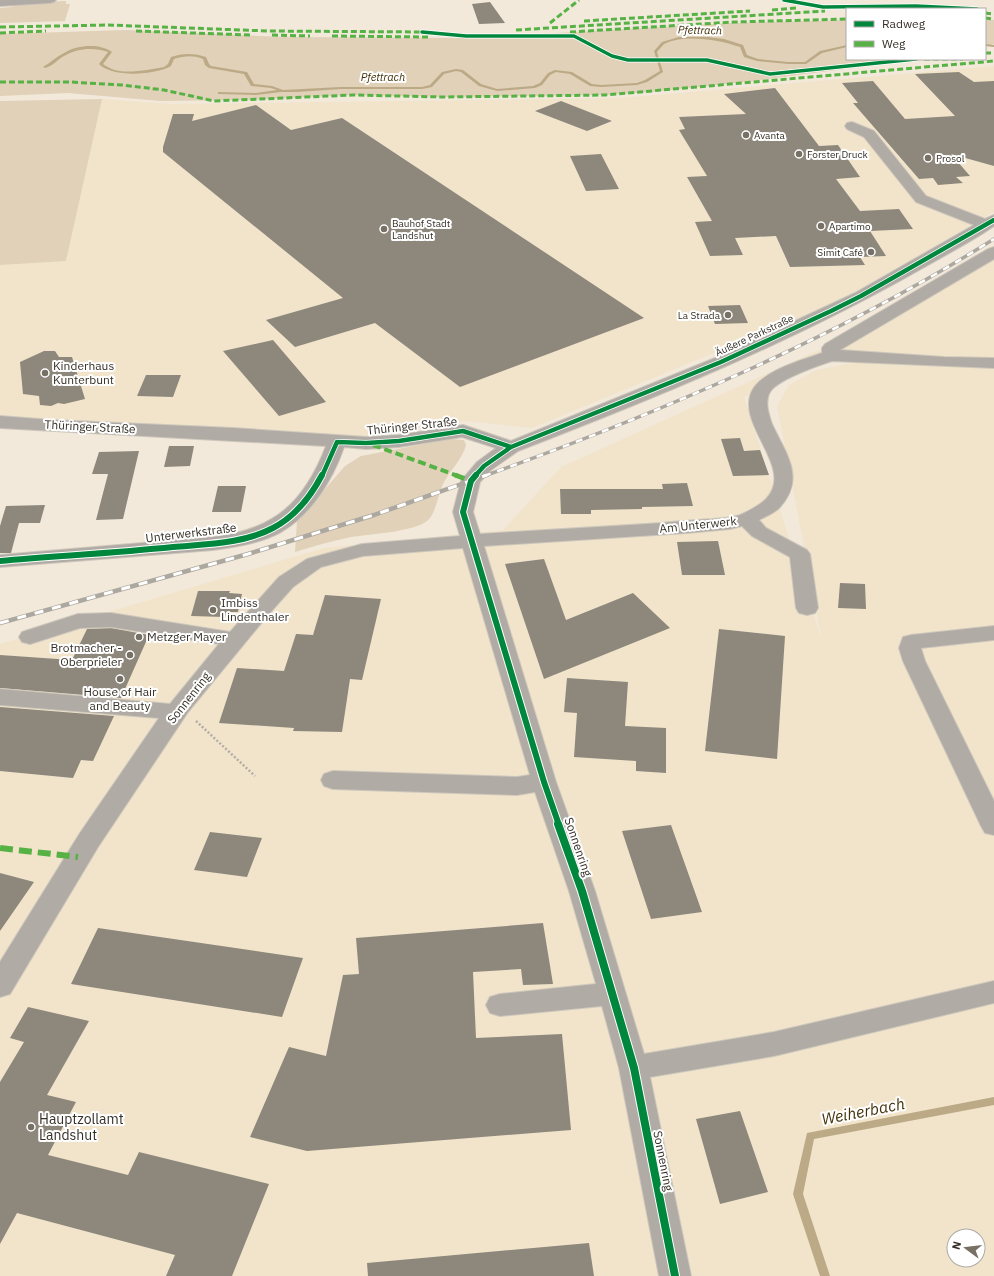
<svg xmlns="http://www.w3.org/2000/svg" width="994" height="1276" viewBox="0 0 994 1276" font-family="'IBM Plex Sans',sans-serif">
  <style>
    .built { fill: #f1e4cb; fill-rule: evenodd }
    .green { fill: #e0d1b8 }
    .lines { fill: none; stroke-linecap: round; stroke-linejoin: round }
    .stream { fill: #bca985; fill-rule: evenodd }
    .building { fill: #8d877c }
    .minor-casing { stroke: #cec7bc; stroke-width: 2 }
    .path { stroke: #b2ada4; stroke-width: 2.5; stroke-dasharray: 2 2; stroke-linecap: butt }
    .minor { fill: #b0aba4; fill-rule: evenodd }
    .rail-far1-casing { stroke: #aca89f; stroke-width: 3.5 }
    .rail-casing { stroke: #aca89f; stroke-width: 4.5 }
    .rail-far1 { stroke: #fff; stroke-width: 2.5; stroke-dasharray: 7; stroke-linecap: butt }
    .rail { stroke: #fff; stroke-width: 3; stroke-dasharray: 9; stroke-linecap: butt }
    .quiet-far3 { stroke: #56b245; stroke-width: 3; stroke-dasharray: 6 3; stroke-linecap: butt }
    .quiet-far2 { stroke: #56b245; stroke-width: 4; stroke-dasharray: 8 4; stroke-linecap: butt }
    .quiet-far1 { stroke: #56b245; stroke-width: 5; stroke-dasharray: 10 5; stroke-linecap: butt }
    .quiet { stroke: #56b245; stroke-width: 6; stroke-dasharray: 13 6; stroke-linecap: butt }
    .cycleway-far3-casing { stroke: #fff; stroke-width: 5 }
    .cycleway-far2-casing { stroke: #fff; stroke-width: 6 }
    .cycleway-far1-casing { stroke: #fff; stroke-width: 8 }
    .cycleway-casing { stroke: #fff; stroke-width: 10 }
    .cycleway-far3 { stroke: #00873e; stroke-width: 3.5 }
    .cycleway-far2 { stroke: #00873e; stroke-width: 4.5 }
    .cycleway-far1 { stroke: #00873e; stroke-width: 6 }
    .cycleway { stroke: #00873e; stroke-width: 8 }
    .poi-dot { fill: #777065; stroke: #fff; stroke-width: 1.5 }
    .labels { text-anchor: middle; stroke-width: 4; stroke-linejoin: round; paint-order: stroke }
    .far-poi-label { font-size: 10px; fill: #352f26; stroke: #fff; text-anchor: start }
    .far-street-label { font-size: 10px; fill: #352f26; stroke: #fff }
    .far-water-label { font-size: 11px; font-style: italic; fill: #43310a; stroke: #fff }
    .poi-label { font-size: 12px; fill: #352f26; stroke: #fff; text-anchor: start }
    .street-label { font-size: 12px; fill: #352f26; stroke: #fff }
    .near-poi-label { font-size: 14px; fill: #352f26; stroke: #fff; text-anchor: start }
    .near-water-label { font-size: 16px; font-style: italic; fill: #43310a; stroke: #fff }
  </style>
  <rect width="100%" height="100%" fill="#f2e9db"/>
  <!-- built -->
  <path class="built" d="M994,66V212L840,301L532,428L465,421L368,438L55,422L0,417V265L66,261L102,99L171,104L620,98Z
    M994,250V360L823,353L744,397L822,641L777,406L789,385L816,370L868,360L994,367V629L876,641L994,631V1276H0V644L324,548L503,530L561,467L819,350ZM954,1236H978V1260H954Z"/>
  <!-- green -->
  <path class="green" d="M66,1V4H70L65,21L0,23V8L12,7L14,5L33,4L38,2Z
    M847,20V59H922L753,81L651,92L605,95L444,97L353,95L244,100L161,101L68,93L0,96V34L126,30L284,37L470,38L731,23Z
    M985,20H994V44L985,47Z
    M102,99L66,261L0,265V101Z
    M450,439L464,440L466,445C462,460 450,470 443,484C438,495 437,508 430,518C420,532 369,534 351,537C332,541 314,546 295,552L297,521L345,466L361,456Z"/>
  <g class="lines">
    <!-- stream -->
    <path class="stream" d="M679,37H708L724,39L743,45L747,55L758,59L788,62H805L820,51L847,45V47L822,53L806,64H788L757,61L744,57L740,47C720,40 686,34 666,43C662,45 660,49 657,52L663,72L647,82L637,85L601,87L590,86L570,74L556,72L550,75L542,85L535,88L497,91L479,86L461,72L456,71L444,74L432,87L422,89H341L297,92H281L256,95L219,94H218V92L256,93L277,90L271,88L251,86L244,74L209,68L205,65L203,59C193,55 184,56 174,59L171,66C155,75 113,78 99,64L108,52C94,47 77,48 64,56C57,60 53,66 45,68L43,67C50,63 56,57 64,53C77,45 99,43 112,52L103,64C119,77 145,70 164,67L168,64L171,57C183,53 194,53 206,57L209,64L211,66L247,72L254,84L272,86L283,90L341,87H422L430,85L442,72L456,69L463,70L481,84L497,89L533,86L540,83L548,73L555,70L572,72L592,84L601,85L637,83L645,80L660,71L654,51L662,42Z
      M985,44L994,45V47L985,46Z
      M994,1097V1105L814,1139L803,1194L830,1276H820L793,1194L807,1133Z"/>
  </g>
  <!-- building -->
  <path class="building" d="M490,2L505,23L479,24L472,4Z
    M959,72L974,82L994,81V166L951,154L970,176L956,177L963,183L938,185L933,178L919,179L853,103H858L842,83L873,81L905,119L955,116L915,74Z
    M775,88L819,146L838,145L860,177L836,179L860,211L899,209L913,229L870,231L886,256L860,257L865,265L790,267L776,236L735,238L743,255L710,256L695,222L712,221L687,177L707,176L679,130L685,129L679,117L746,114L724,94Z
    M561,101L612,121L587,131L535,111Z
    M256,105L291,130L342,118L644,318L460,387L375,323L295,347L266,320L343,298L163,152V147L173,114H194L192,121Z
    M601,154L619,189L586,191L570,156Z
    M740,305L748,323L715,324L708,306Z
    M273,340L326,402L279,416L223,351Z
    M44,351H55L59,357H72L85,399L64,404L58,403L51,406L40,405L39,396L23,394L20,362Z
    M146,375H181L173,397L137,396Z
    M740,438L744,451L760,450L769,475L733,476L721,439Z
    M169,446H194L190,466L164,467Z
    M139,451L123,519L96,520L108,474H92L99,452Z
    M687,483L693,506L642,507V509L591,510V514H561L560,489H663L662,484Z
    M218,486H246L241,512H212Z
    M45,505L40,523H19L11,553H0V526L6,506Z
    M718,541L725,575H682L677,542Z
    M544,559L566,620L633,593L670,628L544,679L505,564Z
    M840,583L865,584L866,609L838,608Z
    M198,591H230L229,593L242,594L238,612H226L225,617L191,616Z
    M325,595L381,599L362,680L350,679L342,732L293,731L294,728L219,723L237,668L284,671L296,634L313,635Z
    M111,628L149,635L121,698L0,688V655L72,660L87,629Z
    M719,629L785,636L777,759L705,751Z
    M567,678L628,682L625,726L666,728V773L636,771V761L574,757L577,713L564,712Z
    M0,707L114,716L93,761L81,760L73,778L0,771Z
    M671,825L702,912L651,919L622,831Z
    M210,832L262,838L247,877L194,870Z
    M0,873L34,882L0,931Z
    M543,923L553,984L523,985L521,969L473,972L476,1038L562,1034L571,1130L307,1151L250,1137L289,1047L326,1056L343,975L359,974L356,938Z
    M98,928L303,958L282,1017L71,984Z
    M28,1007L89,1021L47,1095L76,1102L48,1155L128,1175L139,1152L269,1184L232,1276H166L175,1255L17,1213L0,1244V1082L24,1042L10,1038Z
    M740,1111L768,1192L720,1204L696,1119Z
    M589,1243L594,1276H368L367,1263Z"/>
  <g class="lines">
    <!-- minor casing -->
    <g class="minor-casing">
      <path id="minor" d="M0,0H56L54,2L50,3L0,6Z
        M852,122L874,131L926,196L985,219L994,215V226C971,242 945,255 921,269C793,342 655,398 518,451L491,470L480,482L473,512L480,534C540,530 601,527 661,523C679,521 696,520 713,519C722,518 731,518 740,515C747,512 760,505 766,499C796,468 735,425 752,391C762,371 802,360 822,353V348L825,344L988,249L994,247V259L840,350L944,357L994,358V368L832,361C818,366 774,380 769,394C765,404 769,415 772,424C786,454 806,478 780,507C775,513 766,516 759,520L766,528L807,550L810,554L818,608L815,613L807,615L799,613L796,608L790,557L752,536L742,526L730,529L687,533L484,546L556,782L595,891L644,1054L774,1032L994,981V1003L774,1056L650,1077L691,1276H659L619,1068L602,1006L500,1016L490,1013L486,1005L490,997L500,994L596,984L569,891L535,792L517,795L333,789L324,786L321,780L324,774L333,771L517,777L530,775L463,548L363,556L321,567L293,587L268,615L188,712L98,847L10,994L0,997V962L80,833L159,718L0,705V689L170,704L219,644L111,627L80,628L30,644L22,642L19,637L22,632L78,614L111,613L230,632L279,577L307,559L362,544L460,536L453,512L461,481L477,462L496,448L462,437L399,447L366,449L344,447C333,479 312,514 281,532C261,543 236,547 213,550L0,567V555L213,537C274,530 304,503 326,446L0,428V416L52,420L233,428L366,437L399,435L463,425L511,441L715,358L825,307L855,293L974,225L916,202L864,137L847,129L845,126L847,123Z
        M994,626V640L921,648L925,661L994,801V835L985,833L981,826L903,661L899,648L903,637L911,635Z"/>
    </g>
    <!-- path -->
    <path class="path" d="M196,721L255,776"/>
    <!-- minor -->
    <use href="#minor" class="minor"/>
    <!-- rail-far1 casing -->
    <g class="rail-far1-casing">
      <path id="rail-far1" d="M484,476C660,413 836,338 994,239"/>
    </g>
    <!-- rail casing -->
    <g class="rail-casing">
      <path id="rail" d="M0,623L248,554L374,515L487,475"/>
    </g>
    <!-- rail-far1 -->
    <use href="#rail-far1" class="rail-far1"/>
    <!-- rail -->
    <use href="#rail" class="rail"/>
    <!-- quiet-far3 -->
    <path class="quiet-far3" d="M772,10L797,8
      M985,13L994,14
      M985,18L994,19
      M584,21L750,11
      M550,23L579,0
      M0,27L108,25L268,31L426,32
      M516,30L825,11
      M136,31L250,35
      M570,32L734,22L847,19
      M0,33L46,31
      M272,35L310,36
      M332,36L428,37
      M985,53H994
      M924,59H963
      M0,82H70L122,85L164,90L214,101L353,95L444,97L605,95L994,61"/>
    <!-- quiet-far2 -->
    <path class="quiet-far2" d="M373,445L458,476"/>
    <!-- quiet-far1 -->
    <path class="quiet-far1" d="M455,475L471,481"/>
    <!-- quiet -->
    <path class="quiet" d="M0,848L78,857"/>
    <!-- cycleway-far3 casing -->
    <g class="cycleway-far3-casing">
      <path id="cycleway-far3" d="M784,0L823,7L916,6L977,9
        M422,32L466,36H574L612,56L628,60H707L770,74L916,59"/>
    </g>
    <!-- cycleway-far2 casing -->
    <g class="cycleway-far2-casing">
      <path id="cycleway-far2" d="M322,476L337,442L366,443L399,441L463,431L511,447
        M475,476L484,466L511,447L721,362L831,311L861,296L994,220"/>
    </g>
    <!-- cycleway-far1 casing -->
    <g class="cycleway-far1-casing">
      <path id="cycleway-far1" d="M476,475L471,481L463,512L544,782L559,825
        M0,561C57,556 115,553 173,547C206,544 243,544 273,528C294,517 311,496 322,475"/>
    </g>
    <!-- cycleway casing -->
    <g class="cycleway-casing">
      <path id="cycleway" d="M558,824L582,891L634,1068L675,1276"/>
    </g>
    <!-- cycleway-far3 -->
    <use href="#cycleway-far3" class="cycleway-far3"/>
    <!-- cycleway-far2 -->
    <use href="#cycleway-far2" class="cycleway-far2"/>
    <!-- cycleway-far1 -->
    <use href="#cycleway-far1" class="cycleway-far1"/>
    <!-- cycleway -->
    <use href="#cycleway" class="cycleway"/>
  </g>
  <!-- markers -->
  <g class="poi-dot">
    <circle cx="746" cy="135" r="4"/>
    <circle cx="799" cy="154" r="4"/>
    <circle cx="928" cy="158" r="4"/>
    <circle cx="821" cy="226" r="4"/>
    <circle cx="384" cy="229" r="4"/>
    <circle cx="871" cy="252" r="4"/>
    <circle cx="728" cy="315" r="4"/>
    <circle cx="45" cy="373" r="4"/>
    <circle cx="213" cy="610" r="4"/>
    <circle cx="139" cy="637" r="4"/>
    <circle cx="130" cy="655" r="4"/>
    <circle cx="120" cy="679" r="4"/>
    <circle cx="31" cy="1127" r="4"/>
  </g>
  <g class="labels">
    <!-- far-poi labels -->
    <g class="far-poi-label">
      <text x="754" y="139">Avanta</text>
      <text x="807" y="158">Forster Druck</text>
      <text x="936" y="162">Prosol</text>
      <text x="392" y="227">Bauhof Stadt<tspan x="392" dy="12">Landshut</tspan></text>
      <text x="829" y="230">Apartimo</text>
      <text x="863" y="256" text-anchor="end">Simit Café</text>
      <text x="720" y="319" text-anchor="end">La Strada</text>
    </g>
    <!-- far-street labels -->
    <g class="far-street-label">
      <text transform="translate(754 335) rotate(-25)" y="4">Äußere Parkstraße</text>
    </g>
    <!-- far-water labels -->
    <g class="far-water-label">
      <text transform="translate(700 30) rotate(1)" y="4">Pfettrach</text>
      <text x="383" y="81">Pfettrach</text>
    </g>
    <!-- poi labels -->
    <g class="poi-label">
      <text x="53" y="370">Kinderhaus<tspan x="53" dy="14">Kunterbunt</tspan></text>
      <text x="221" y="607">Imbiss<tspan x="221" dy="14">Lindenthaler</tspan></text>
      <text x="147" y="641">Metzger Mayer</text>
      <text x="122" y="652" text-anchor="end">Brotmacher -<tspan x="122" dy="14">Oberprieler</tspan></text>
      <text x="120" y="696" text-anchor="middle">House of Hair<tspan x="120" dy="14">and Beauty</tspan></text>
    </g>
    <!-- street labels -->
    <g class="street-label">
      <text transform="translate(412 426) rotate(-6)" y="4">Thüringer Straße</text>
      <text transform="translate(90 427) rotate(3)" y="4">Thüringer Straße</text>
      <text transform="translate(698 525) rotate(-6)" y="4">Am Unterwerk</text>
      <text transform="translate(191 533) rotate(-7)" y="4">Unterwerkstraße</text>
      <text transform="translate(189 698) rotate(-52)" y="4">Sonnenring</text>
      <text transform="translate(578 847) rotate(71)" y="4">Sonnenring</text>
      <text transform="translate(663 1161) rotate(79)" y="4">Sonnenring</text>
    </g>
    <!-- near-poi labels -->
    <g class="near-poi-label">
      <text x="39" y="1124">Hauptzollamt<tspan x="39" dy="16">Landshut</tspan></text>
    </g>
    <!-- near-water labels -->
    <g class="near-water-label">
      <text transform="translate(863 1111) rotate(-11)" y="6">Weiherbach</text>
    </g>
  </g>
  <!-- legend -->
  <rect x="846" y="8" width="140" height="52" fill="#ffffff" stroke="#aeaca8"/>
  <rect x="854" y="21" width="20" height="6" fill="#00873e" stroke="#aeaca8"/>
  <text x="882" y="28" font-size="12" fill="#352f26">Radweg</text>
  <rect x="854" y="41" width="20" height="6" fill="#56b245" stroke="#aeaca8"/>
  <text x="882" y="48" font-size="12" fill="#352f26">Weg</text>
  <!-- north arrow -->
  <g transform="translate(966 1248) rotate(285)"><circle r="19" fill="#ffffff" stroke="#aeaca8"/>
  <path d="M0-3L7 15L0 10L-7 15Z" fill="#777065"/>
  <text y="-6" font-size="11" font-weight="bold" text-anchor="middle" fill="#352f26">N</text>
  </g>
</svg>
